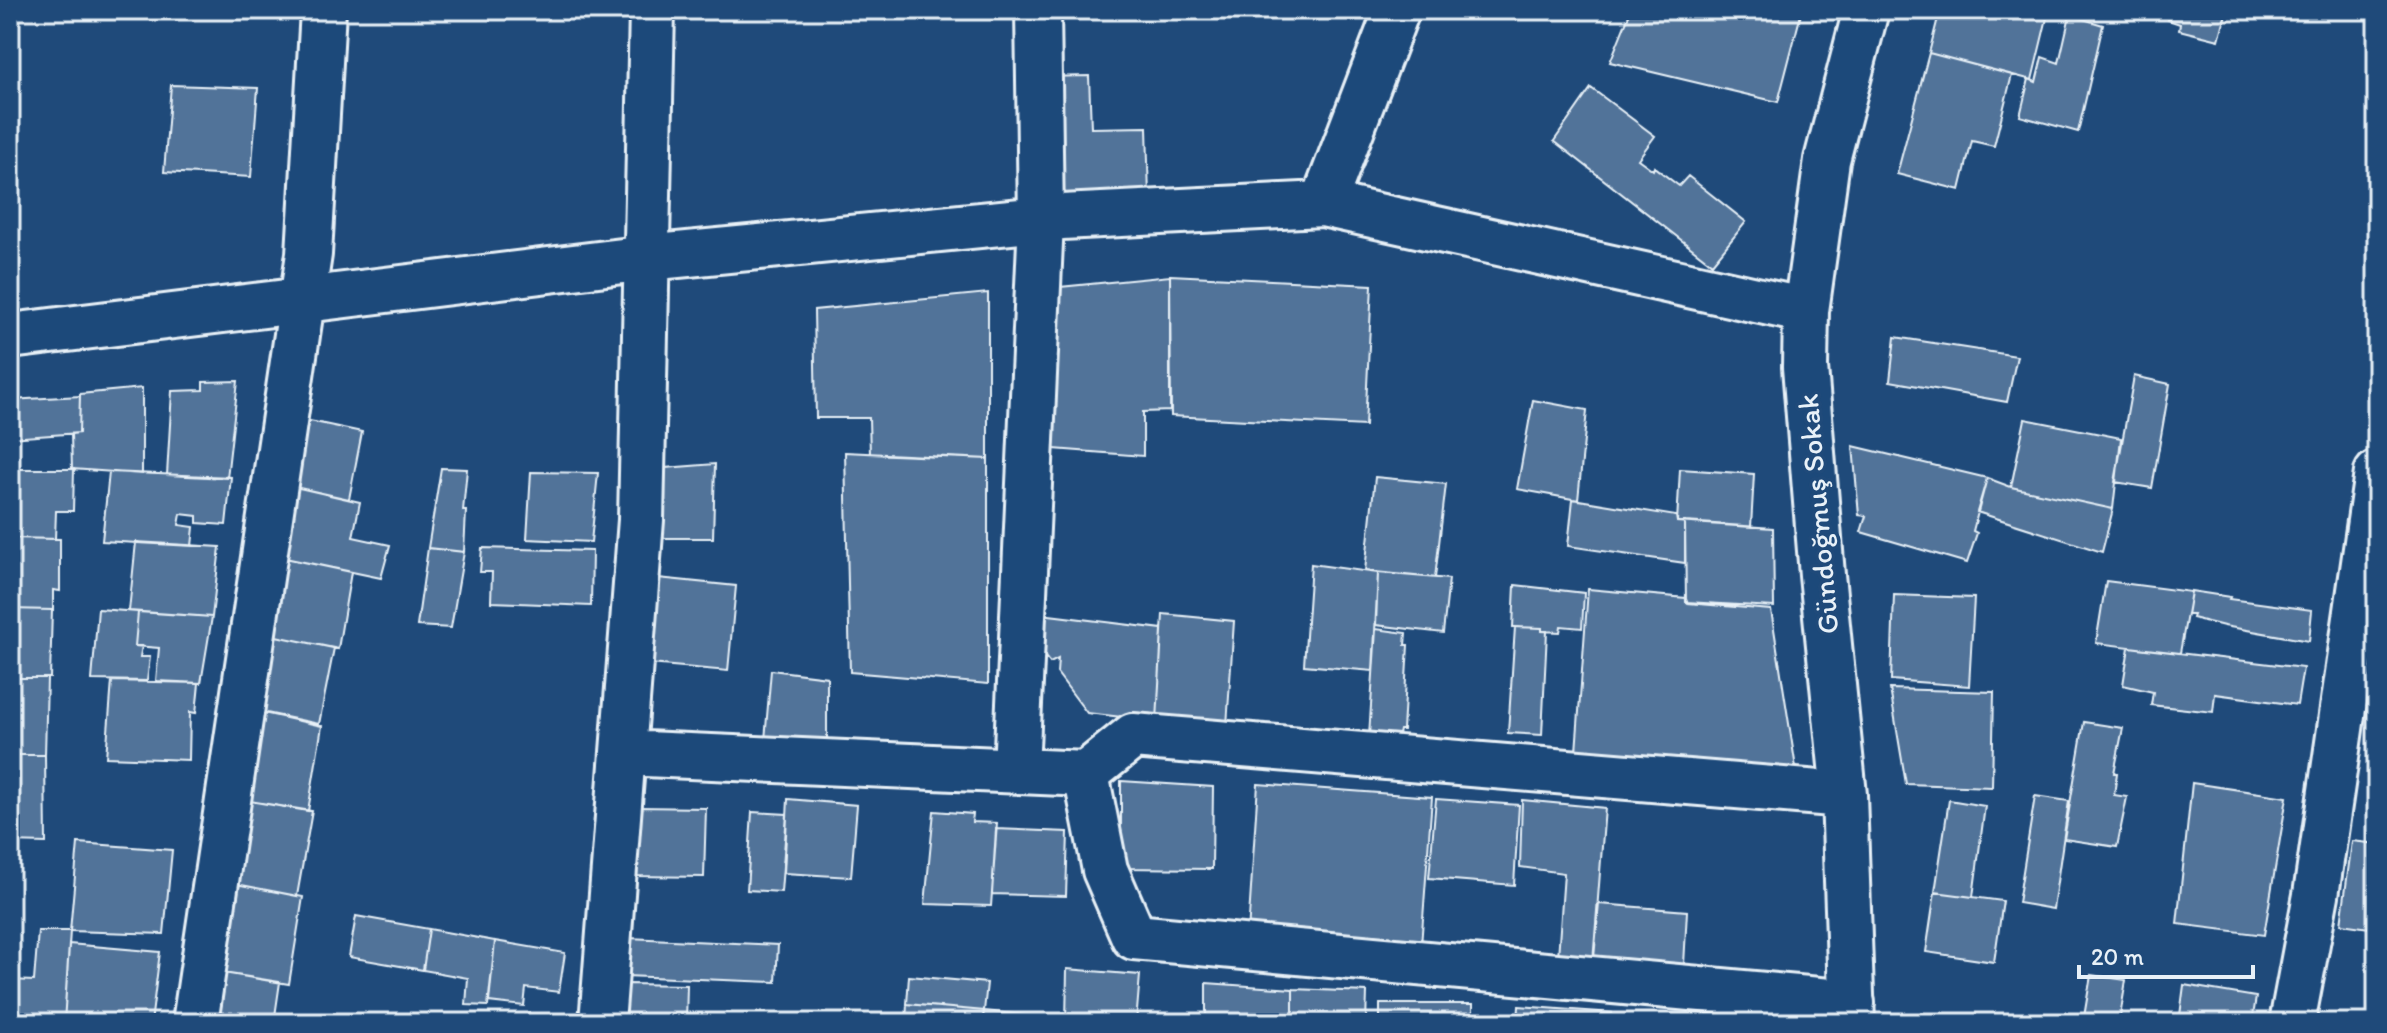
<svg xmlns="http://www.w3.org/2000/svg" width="2387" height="1033" viewBox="0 0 2387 1033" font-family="Itim,sans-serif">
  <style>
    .building { fill: #517399; stroke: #e8f1f8; stroke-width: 2 }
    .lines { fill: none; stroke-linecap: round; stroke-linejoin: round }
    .minor-casing { stroke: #e8f1f8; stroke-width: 50 }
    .minor { stroke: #1f4a7a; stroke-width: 44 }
    .labels { text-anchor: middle; stroke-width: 7; stroke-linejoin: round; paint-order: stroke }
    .street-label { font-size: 30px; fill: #e8f1f8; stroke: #1f4a7a }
  </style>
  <rect width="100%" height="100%" fill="#1f4a7a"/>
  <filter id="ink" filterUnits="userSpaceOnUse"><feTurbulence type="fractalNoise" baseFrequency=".0125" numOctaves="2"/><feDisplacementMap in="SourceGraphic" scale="16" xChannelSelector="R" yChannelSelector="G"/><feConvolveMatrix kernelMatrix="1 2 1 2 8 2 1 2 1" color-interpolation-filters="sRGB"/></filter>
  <g filter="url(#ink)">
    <!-- building -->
    <path class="building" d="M169,10H262V15L169,13Z
      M1631,10H1802L1778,102L1610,62Z
      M1940,10H2022L2047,18L2032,80L1929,53Z
      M2151,10H2227L2219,40L2179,30L2180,24L2168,20L2165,14Z
      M2070,15L2103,25L2078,132L2020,116L2029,79L2036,82L2042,57L2059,63Z
      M1929,53L2012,75L1994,146L1972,141L1960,190L1897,174Z
      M1089,76L1091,128L1147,127L1149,198L1045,206L1041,77Z
      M171,85L258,88L251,177L164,172Z
      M1591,88L1655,136L1638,159L1653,170L1654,167L1679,186L1688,176L1746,222L1712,264L1554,141Z
      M1170,275L1372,285L1365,426L1171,416Z
      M1170,276V411L1143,412V456L1041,448L1040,289Z
      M988,293V459L870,454L869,418H816L814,310Z
      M1895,337L2017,356L2007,402L1890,381Z
      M2134,376L2170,384L2152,488L2115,482Z
      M238,381L227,478L167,475L172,391L203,390V382Z
      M142,388V474L72,469L71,434L79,433L80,394Z
      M80,396L79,433L10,438V400Z
      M1533,400L1587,410L1578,500L1517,489Z
      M2025,419L2121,438L2113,509L2011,487Z
      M305,420L362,432L349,499L295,487Z
      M1853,446L1987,478L1973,531L1977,533L1967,563L1861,532L1866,516L1859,515Z
      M845,452L988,459V684L850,672Z
      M715,464L713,538H662L665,468Z
      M441,468L467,469L463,511H466L464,552L428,548Z
      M10,469H74L73,511H56L55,539L10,538Z
      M1680,469L1754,474L1751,527L1677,522Z
      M109,472L231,477L226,525L197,523V516L181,514L179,525L194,527L192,546L102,541Z
      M531,472L598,473L591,542L527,539Z
      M1375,477L1446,484L1435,578L1365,571Z
      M1987,478L2011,487L2113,509L2102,552L1977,512Z
      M295,487L360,502L353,537L390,545L381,578L285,558Z
      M1573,499L1676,516L1677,522H1685V563L1568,546Z
      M1685,522L1773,528L1774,607L1686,602Z
      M10,538L60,539V591L53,590V610L10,609Z
      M136,542L220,547L212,617L129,611Z
      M428,548L464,552L451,628L417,626Z
      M482,548L592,551L591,606L491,602L492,572H480Z
      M285,558L351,572L338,649L271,635Z
      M1311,564L1378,573L1373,671L1304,665Z
      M1378,573L1449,579L1443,633L1376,625Z
      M658,578L736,586L728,671L650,664Z
      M2106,581L2191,592L2180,653L2096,643Z
      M1515,585L1584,593L1582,628L1561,626L1560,632L1542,631V628L1513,627Z
      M1588,589L1686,598L1688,603L1771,610L1796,768L1576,752Z
      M2191,591L2230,597L2229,599L2312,610L2309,641L2224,626L2192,618L2193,615H2187Z
      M1894,595L1974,598L1969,686L1891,680Z
      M10,609L52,610L50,678H10Z
      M98,609L138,612L135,646H142L140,657H150L147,681L92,680Z
      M138,612L212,617L201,683L156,681L159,648L135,646Z
      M1041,614L1162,629L1157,721L1087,713L1057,673L1058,659L1050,663L1042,653Z
      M1163,614L1234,621L1227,726L1157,721Z
      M1515,627L1542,628V631H1547L1542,735L1508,733Z
      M1376,629L1406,633L1405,645H1408L1403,730H1400L1398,739L1369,736Z
      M271,635L334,648L319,724L257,711Z
      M2129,647L2303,668L2297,705L2215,694L2213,712L2151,705L2153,692L2123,685Z
      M771,670L827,677V746L765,740Z
      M10,678H47L45,755H10Z
      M112,681L199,683L196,713L190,712L189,760L106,757Z
      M1890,689L1994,692L1992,787L1906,784Z
      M259,712L322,726L308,811L244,800Z
      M2084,722L2123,728L2114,773H2117L2114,795L2127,797L2117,847L2064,839Z
      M10,755H45L46,843L10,842Z
      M1121,781L1213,787L1212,869L1121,868Z
      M2192,783L2287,797L2264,935L2177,924Z
      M1258,784L1432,797L1421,946L1248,933Z
      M2035,796L2069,801L2053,909L2018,903Z
      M788,799L857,805L851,877L784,873Z
      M1436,799L1519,805L1514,885L1429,878Z
      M244,800L312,811L297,896L231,883Z
      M1522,800L1605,808L1593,962L1558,957L1564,873L1520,867Z
      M1949,800L1985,806L1973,897L1935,892Z
      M638,807L706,808L704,877L634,876Z
      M934,811L973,814L972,822L997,823L991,906L925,904Z
      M752,812L787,814L781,892L747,890Z
      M996,829L1068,832L1066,896L992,894Z
      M2352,841L2377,844V929L2341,924Z
      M78,843L172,850L164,934L70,931Z
      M231,883L303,897L289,984L217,972Z
      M1935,892L2003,901L1994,962L1926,952Z
      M1599,904L1687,911L1684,965L1594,958Z
      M356,916L429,929L423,970L349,957Z
      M429,929L495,941L488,1006L466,1005L468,978L423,970Z
      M38,931H70L64,1023H10V980L34,981Z
      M628,938L778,945L776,982L625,976Z
      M495,941L565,953L559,992L526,988L524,1006L489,1002Z
      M69,944L160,952L151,1023H64Z
      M1067,969L1140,975L1136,1023H1066Z
      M217,972L280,982L274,1023H209Z
      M2091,975L2126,980L2119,1023H2083Z
      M909,976L987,983L984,1011L907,1004Z
      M1206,983L1293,989V1023H1206Z
      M626,984L687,985L686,1023H623Z
      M2184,985L2256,997L2252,1023H2179Z
      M1293,989L1367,992L1366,1023H1293Z
      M907,1004L984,1011L982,1023H906Z
      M1380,1004H1473V1023H1380Z
      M1519,1006L1612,1013L1611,1023H1518Z
      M984,1011L1035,1016V1023H982Z
      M686,1019L737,1023H686Z"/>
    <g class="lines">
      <!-- minor casing -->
      <g class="minor-casing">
        <path id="minor" d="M1323,204L1397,10
          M10,336L647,258L1062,217L1323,204L1806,311
          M623,753L1086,774L1105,870L1134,937L1852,1003
          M1016,770L1041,220L1038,10
          M1086,774L1133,736L1844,795
          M195,1023L309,254L323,10
          M602,1023L641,520L652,10
          M1852,1023L1844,795L1822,575L1805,367L1806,311L1827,160L1866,10
          M2292,1023L2316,895L2377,473"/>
      </g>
      <!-- minor -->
      <use href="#minor" class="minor"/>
    </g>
  </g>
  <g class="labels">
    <!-- street labels -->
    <g class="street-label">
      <text transform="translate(1818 514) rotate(-95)" y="10">Gündoğmuş Sokak</text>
    </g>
  </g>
  <!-- margin -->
  <rect width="2387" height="1033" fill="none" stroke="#1f4a7a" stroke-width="40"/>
  <rect x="20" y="20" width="2347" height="993" fill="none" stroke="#e8f1f8" stroke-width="3" filter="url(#ink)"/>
  <!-- scale -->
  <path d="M2079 965v12h174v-12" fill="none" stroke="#e8f1f8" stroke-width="4"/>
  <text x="2091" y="965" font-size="24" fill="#e8f1f8" stroke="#1f4a7a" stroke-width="6" paint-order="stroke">20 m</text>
</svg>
